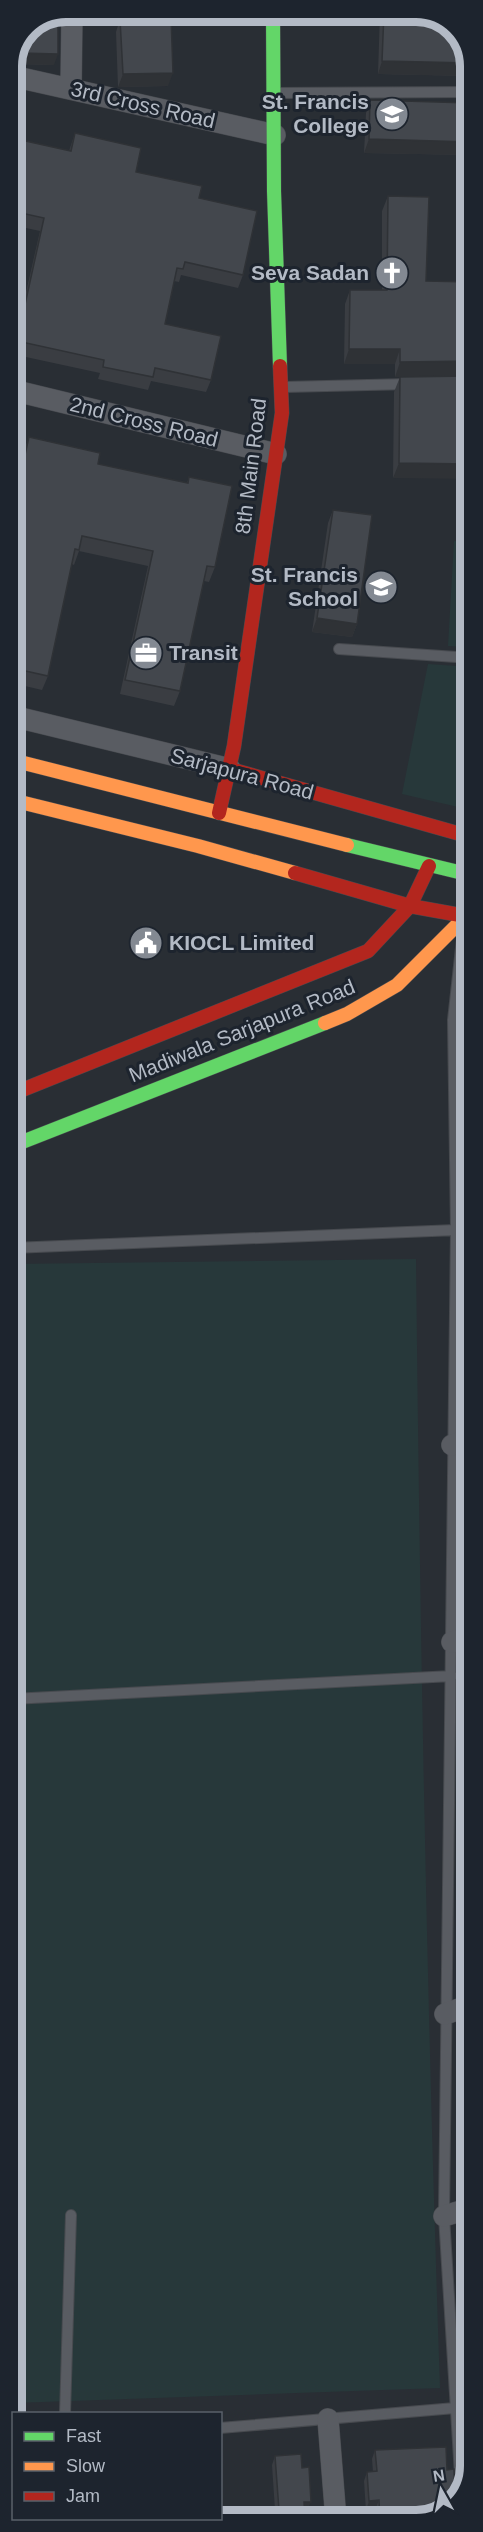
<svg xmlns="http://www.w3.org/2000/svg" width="483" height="2532" viewBox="0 0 483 2532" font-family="Arial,sans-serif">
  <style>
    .green { fill: #27383a }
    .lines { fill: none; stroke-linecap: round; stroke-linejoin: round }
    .lane-casing { stroke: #474a4f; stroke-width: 12 }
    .street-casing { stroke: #474a4f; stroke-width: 22 }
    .fast-casing { stroke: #474a4f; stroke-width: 15 }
    .slow-casing { stroke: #474a4f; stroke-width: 15 }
    .jam-casing { stroke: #474a4f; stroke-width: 15 }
    .lane { stroke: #595c62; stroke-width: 10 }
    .street { stroke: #595c62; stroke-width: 21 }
    .fast { stroke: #63d668; stroke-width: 14 }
    .slow { stroke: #ff974d; stroke-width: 14 }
    .jam { stroke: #b3261e; stroke-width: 14 }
    .wall { fill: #3a3d42 }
    .shaded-wall { fill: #2f3236 }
    .building { fill: #43474d; stroke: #2f3236; stroke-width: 1.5 }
    .labels { text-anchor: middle; stroke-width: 6; stroke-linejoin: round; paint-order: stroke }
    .poi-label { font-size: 21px; font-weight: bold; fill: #b3bac5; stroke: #1d242e; text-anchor: end }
    .street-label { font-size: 21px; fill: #b3bac5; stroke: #1d242e }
    .rim { fill: none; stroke: #b3bac5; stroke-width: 8 }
  </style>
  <rect width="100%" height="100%" fill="#292e34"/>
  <!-- green -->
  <path class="green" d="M454,541L471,542V647L448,646Z
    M428,664L471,667V810L402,794Z
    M416,1259C420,1635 427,2011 440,2388L13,2403L12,1264Z"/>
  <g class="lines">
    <!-- lane casing -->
    <g class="lane-casing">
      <path id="lane" d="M275,93L470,92
        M284,387L410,384
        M339,649L471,658
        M12,1248L456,1230
        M12,1699L452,1676
        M65,2414L71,2215
        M220,2428L455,2408
        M13,2445H14
        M461,2491L444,2216L456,1230L453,1020L463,930"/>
    </g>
    <!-- street casing -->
    <g class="street-casing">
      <path id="street" d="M12,76L275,135
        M71,89L72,12
        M12,390L276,454
        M12,716L230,769
        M452,1445L471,1438
        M452,1642L471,1636
        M445,2014L471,2005
        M444,2216L471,2208
        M328,2419L336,2520"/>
    </g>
    <!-- fast casing -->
    <g class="fast-casing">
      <path id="fast" d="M273,12L274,191L280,366
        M347,845L471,875
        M12,1146L325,1023"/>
    </g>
    <!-- slow casing -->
    <g class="slow-casing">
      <path id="slow" d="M12,760L347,845
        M12,800L198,846L295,873
        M325,1023L347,1014L397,985L465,917L471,894"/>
    </g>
    <!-- jam casing -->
    <g class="jam-casing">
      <path id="jam" d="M230,769L471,837
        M219,813L234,746L282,413L280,366
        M295,873L410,906L471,917
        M12,1094L368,951L410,906L429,866"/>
    </g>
    <!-- lane -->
    <use href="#lane" class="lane"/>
    <!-- street -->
    <use href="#street" class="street"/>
    <!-- fast -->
    <use href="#fast" class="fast"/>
    <!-- slow -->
    <use href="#slow" class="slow"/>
    <!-- jam -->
    <use href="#jam" class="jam"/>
  </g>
  <!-- wall -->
  <path class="wall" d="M184,12H236V15L233,25L184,26Z
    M380,12H423L470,59V71L469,76L378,74Z
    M120,19L168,86L118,87L116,32Z
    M28,28L54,65L17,64V54Z
    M370,100L469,155L364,153L366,113Z
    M75,133L136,172L199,198L243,275L238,288L181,275L179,282L174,281L165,324L211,380L206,392L151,381L148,390L98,379L100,373L12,354L40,231L12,225V138L69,151Z
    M388,196L426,281L469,282L471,238V375L395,377V364H344L345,304L350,290H382V211Z
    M471,376L393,478L394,392L400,377Z
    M29,437L98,464L187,483L189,477L215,567L209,582L204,581L180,691L174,706L120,694L148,566L79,551L74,565L72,564L48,676L42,690L12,683V504L24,452Z
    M333,510L357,624L352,637L312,632L328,523Z
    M375,2450L424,2519H376L375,2510L366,2511L364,2481L367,2472H373L372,2459Z
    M275,2456L302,2468L307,2511H304L305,2520H271L275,2510L272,2465Z"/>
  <!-- shaded-wall -->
  <path class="shaded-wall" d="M236,15L233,25L184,26L187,16Z
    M21,53L58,54L54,65L17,64Z
    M382,61L470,63V71L469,76L378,74Z
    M173,73L168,86L118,87L123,74Z
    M369,139L471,142V151L469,155L364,153Z
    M349,349H400L395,364H344Z
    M471,361V375L395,377L400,362Z
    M399,463L471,464V479L393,478Z
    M317,618L357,624L352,637L312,632Z
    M449,2499H455L454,2504L445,2508Z
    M379,2500L375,2510L366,2511L369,2501Z
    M304,2502H311L307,2511L300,2512Z"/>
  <!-- building -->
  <path class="building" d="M187,12H236V15L187,16Z
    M384,12H423L455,28L470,59V63L382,61Z
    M58,15V54L21,53V44L28,28Z
    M171,17L173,73L123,74L120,19Z
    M370,100L470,103L471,142L369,139Z
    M75,133L141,148L136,172L202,186L199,198L257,211L243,275L185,262L183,269L177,268L165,324L221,336L211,380L155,368L153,377L103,367L104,360L17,341L44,218L12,211V138L71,151Z
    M388,196L429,197L426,281L471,282V361L400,362V349H349L350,290H387Z
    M471,376V464L399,463L400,377Z
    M29,437L100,453L98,464L188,483L189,477L232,486L215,567L207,566L180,691L125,680L153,551L82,536L79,550L75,549L48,676L12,668V513Z
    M333,510L372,515L357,624L317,618Z
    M446,2447L447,2470L454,2469L455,2499H449V2506L424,2519H380L379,2500L369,2501L367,2472L377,2471L375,2450Z
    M301,2454L302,2468L309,2467L311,2502H304L305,2520H275L274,2510H279L275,2456Z"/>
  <!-- icons -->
  <defs>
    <g id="university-disc" transform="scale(1.725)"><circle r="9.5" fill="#838992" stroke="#1d242e"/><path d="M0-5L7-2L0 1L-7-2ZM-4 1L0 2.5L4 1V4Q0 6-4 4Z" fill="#fff"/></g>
    <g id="church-disc" transform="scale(1.725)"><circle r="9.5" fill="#838992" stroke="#1d242e"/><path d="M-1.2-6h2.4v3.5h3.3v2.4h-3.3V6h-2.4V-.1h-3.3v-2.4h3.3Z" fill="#fff"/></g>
    <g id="school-disc" transform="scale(1.725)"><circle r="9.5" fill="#838992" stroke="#1d242e"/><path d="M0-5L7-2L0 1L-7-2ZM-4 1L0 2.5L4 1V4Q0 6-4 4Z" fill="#fff"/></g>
    <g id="office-disc" transform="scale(1.725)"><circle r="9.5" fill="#838992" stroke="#1d242e"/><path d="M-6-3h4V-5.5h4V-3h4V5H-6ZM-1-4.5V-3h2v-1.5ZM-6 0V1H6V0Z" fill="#fff"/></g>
    <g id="civic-disc" transform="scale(1.725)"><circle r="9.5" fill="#838992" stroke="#1d242e"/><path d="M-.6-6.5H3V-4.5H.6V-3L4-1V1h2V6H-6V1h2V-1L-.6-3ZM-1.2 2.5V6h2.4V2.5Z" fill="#fff"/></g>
  </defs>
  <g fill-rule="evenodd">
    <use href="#university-disc" x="392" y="114"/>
    <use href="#church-disc" x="392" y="273"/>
    <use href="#school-disc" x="381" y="587"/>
    <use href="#office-disc" x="146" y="653"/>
    <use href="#civic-disc" x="146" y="943"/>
  </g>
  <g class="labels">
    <!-- poi labels -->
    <g class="poi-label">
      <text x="369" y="109">St. Francis<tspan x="369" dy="24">College</tspan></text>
      <text x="369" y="280">Seva Sadan</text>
      <text x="358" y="582">St. Francis<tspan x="358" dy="24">School</tspan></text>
      <text x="169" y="660" text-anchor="start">Transit</text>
      <text x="169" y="950" text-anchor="start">KIOCL Limited</text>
    </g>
    <!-- street labels -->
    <g class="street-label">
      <text transform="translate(143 105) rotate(13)" y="7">3rd Cross Road</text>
      <text transform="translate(144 422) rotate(14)" y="7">2nd Cross Road</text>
      <text transform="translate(251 466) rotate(-83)" y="7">8th Main Road</text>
      <text transform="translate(242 774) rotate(15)" y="7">Sarjapura Road</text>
      <text transform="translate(242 1031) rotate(-22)" y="7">Madiwala Sarjapura Road</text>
    </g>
  </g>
  <!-- crop -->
  <path d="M0 0H483V2532H0ZM66 22H416A44 44 0 0 1 460 66V2466A44 44 0 0 1 416 2510H66A44 44 0 0 1 22 2466V66A44 44 0 0 1 66 22Z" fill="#1d242e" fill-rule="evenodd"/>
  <path class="rim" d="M66 22H416A44 44 0 0 1 460 66V2466A44 44 0 0 1 416 2510H66A44 44 0 0 1 22 2466V66A44 44 0 0 1 66 22Z"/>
  <!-- legend -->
  <rect x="12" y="2412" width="210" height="108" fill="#1d242e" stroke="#59606a" stroke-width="1.5"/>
  <rect x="24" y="2432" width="30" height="9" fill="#63d668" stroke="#59606a" stroke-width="1.5"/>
  <text x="66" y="2442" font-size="18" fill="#b3bac5">Fast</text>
  <rect x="24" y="2462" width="30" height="9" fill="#ff974d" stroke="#59606a" stroke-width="1.5"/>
  <text x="66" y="2472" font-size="18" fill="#b3bac5">Slow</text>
  <rect x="24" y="2492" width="30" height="9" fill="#b3261e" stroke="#59606a" stroke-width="1.5"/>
  <text x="66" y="2502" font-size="18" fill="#b3bac5">Jam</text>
  <!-- north arrow -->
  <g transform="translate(441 2490) rotate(351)" stroke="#1d242e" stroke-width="4.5" paint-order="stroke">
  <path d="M0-4.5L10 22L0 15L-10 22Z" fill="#b3bac5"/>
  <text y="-9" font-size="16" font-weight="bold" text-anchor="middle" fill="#b3bac5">N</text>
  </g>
</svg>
